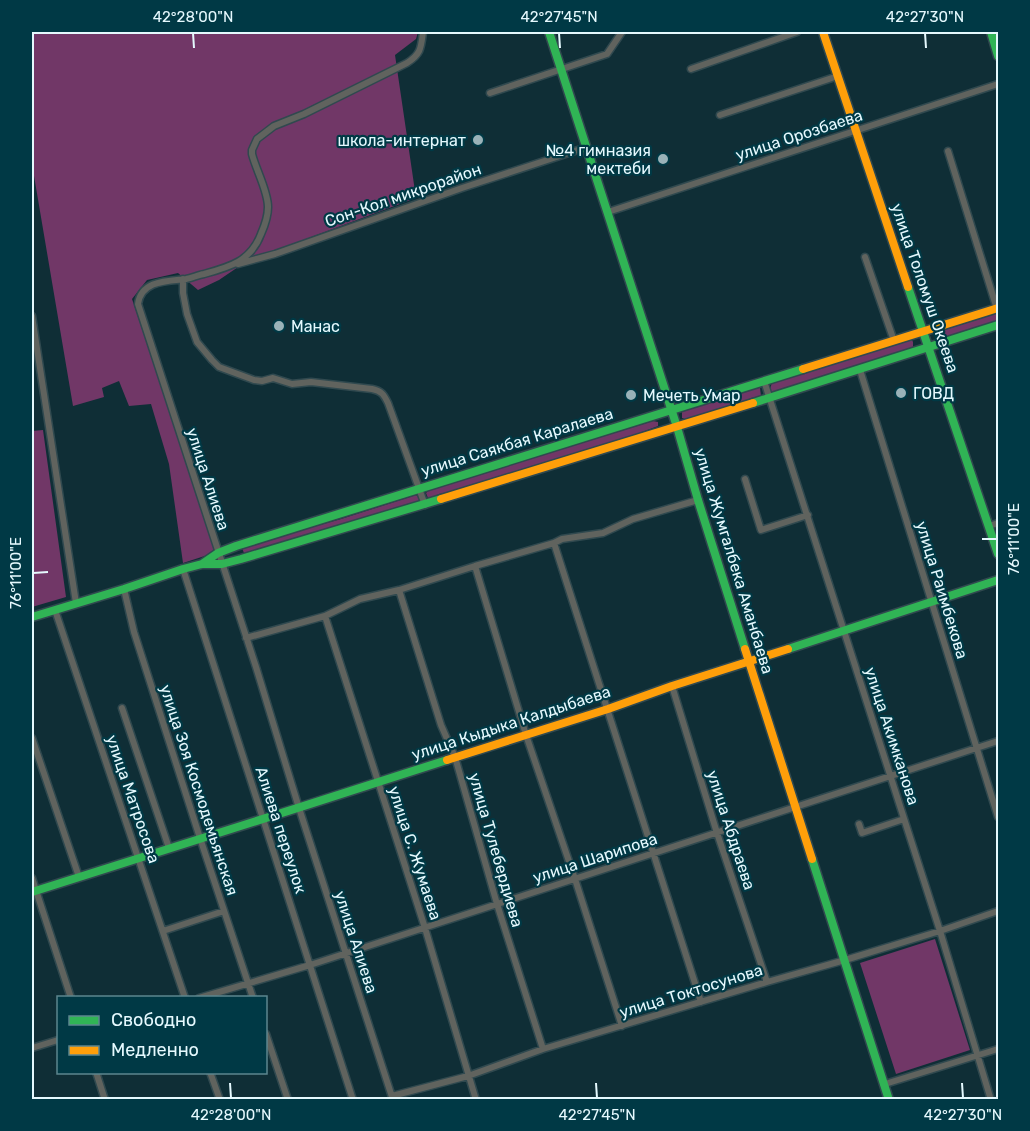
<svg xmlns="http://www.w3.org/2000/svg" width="1030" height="1131" font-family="Rubik,sans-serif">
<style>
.green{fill:#713767}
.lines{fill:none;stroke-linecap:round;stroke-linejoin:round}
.street-casing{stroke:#30494f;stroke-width:9}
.fast-casing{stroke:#30494f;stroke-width:11}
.slow-casing{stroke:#30494f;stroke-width:11}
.street{stroke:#60635e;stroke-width:6}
.fast{stroke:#30b455;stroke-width:8}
.slow{stroke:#ff9f0a;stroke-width:8}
.ticks{fill:none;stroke:#e5f9fe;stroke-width:2}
.poi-dot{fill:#9ab2b8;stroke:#003945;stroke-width:2}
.labels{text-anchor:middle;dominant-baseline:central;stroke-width:4.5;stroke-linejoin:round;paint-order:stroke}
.street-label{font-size:16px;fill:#e5f9fe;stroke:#003945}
.poi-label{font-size:16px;fill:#e5f9fe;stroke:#003945;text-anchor:start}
.neatline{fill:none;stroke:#e5f9fe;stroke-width:2}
.ticks-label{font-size:15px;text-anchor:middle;fill:#e5f9fe}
</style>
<rect width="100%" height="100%" fill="#0f2e36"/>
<path class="green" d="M32,32H418L416,39L395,55L416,198L247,261L219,280L198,290L178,273L147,280L132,299L217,552L183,563L169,464L151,404L129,406L119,381L102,388L104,397L73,406L32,164Z
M998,313V321L940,340L937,338L936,335L938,332Z
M912,340L913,342V348L904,351L775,392H772L770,390L772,382Z
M757,387L760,388L761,396L688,420L682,418V411L684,409Z
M653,421L658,422V426L618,441L431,497L428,498L426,493L429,490Z
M43,430L66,597L32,607V431Z
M416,495L420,498L419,501L415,503L244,553L242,548L252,544L341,519Z
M935,939L970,1050L896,1074L860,963Z"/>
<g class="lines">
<defs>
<path id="street" d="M691,69L797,32
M490,93L607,54L622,32
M720,115L838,76
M948,151L997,309
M608,212L998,84
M865,257L894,341
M238,264L275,254L462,188L587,147
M183,279V293L187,314L197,342L212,360L219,367L254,380L262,381L273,378L292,384L311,382L372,389C382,391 384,395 388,403L425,505
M32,316L76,603
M860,370L998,817
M764,381L940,931L991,1100
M745,479L761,530L808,515
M989,526L998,523
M554,543L701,1002
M475,566L526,735L575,879L622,1026
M183,569L353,1100
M124,589L134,632L200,838L253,998
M399,590L441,725L455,757L497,904L543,1049
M55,610L185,998
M325,616L425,928L476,1100
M246,638L325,616L360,599L399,590L475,566L554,543L562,539L603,533L633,519L698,500
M672,686L717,833L767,982
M122,708L169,848
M32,738L79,877
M859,824L862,833L904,819
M32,878L71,998
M163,931L224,911
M199,998L310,965L998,741
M266,1034L288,1100
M32,1048L58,1040
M96,1072L105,1100
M210,1072L220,1100
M885,1084L998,1049
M392,1096L468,1076L543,1049L767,982L845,960L940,931L998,911
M393,1100L299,808L256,667L138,304C141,280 168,281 186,279C192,278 198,275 204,274C230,267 251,261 261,234C265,225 268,217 268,207C268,191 256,170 252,154V150L257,139L274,126L304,114L407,63C421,54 421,48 423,32"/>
<path id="fast" d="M549,32L677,427L698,500L745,649
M991,32L998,56
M908,287L998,554
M753,403L998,325
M202,564L218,553L236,546L803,369
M32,617L124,589L183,569L202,564H222L241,559L441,499
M788,649L998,580
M812,859L889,1100
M32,892C170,848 309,805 447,760"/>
<path id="slow" d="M823,32L908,287
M803,369L998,308
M441,499L753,403
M745,649L812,859
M447,760L608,709L672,686L788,649"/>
</defs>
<use href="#street" class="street-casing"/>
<use href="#fast" class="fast-casing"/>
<use href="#slow" class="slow-casing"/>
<use href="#street" class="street"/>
<use href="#fast" class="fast"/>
<use href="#slow" class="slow"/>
</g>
<path class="ticks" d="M193,33L194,48M559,33L560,48M925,33L926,48M982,539H997M33,573L48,572M230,1083L231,1098M596,1083L597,1098M962,1083L963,1098"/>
<g class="poi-dot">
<circle cx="478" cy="140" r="6"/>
<circle cx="663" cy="159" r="6"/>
<circle cx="279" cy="326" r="6"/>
<circle cx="901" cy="393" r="6"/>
<circle cx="631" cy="395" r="6"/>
</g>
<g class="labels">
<g class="street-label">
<text transform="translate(799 135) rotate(-18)">улица Орозбаева</text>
<text transform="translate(403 195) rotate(-19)">Сон-Кол микрорайон</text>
<text transform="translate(925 288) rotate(71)">улица Толомуш Океева</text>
<text transform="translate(517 442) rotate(-17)">улица Саякбая Каралаева</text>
<text transform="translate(208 479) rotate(72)">улица Алиева</text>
<text transform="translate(734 561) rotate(73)">улица Жумгалбека Аманбаева</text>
<text transform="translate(942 590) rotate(73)">улица Раимбекова</text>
<text transform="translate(511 723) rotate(-18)">улица Кыдыка Калдыбаева</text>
<text transform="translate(892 736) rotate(72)">улица Акимканова</text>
<text transform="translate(199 790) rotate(72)">улица Зоя Космодемьянская</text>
<text transform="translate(133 799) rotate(71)">улица Матросова</text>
<text transform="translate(281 830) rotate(72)">Алиева переулок</text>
<text transform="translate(731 830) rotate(72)">улица Абдраева</text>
<text transform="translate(496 850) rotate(74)">улица Тулебердиева</text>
<text transform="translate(415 853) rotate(72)">улица С. Жумаева</text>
<text transform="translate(595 858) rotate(-18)">улица Шарипова</text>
<text transform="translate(356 942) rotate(72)">улица Алиева</text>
<text transform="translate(691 991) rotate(-17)">улица Токтосунова</text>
</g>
<g class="poi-label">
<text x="466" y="140" text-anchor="end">школа-интернат</text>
<text x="651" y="150" text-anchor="end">№4 гимназия<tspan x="651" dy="18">мектеби</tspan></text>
<text x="291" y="326">Манас</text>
<text x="913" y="393">ГОВД</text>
<text x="643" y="395">Мечеть Умар</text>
</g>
</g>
<rect width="1030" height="1131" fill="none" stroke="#003945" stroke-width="66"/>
<rect x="57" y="996" width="210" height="78" fill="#003945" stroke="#5c868f" stroke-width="1.5"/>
<rect x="69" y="1016" width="30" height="9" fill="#30b455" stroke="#5c868f" stroke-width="1.5"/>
<text x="111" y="1026" font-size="18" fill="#e5f9fe">Свободно</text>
<rect x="69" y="1046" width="30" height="9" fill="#ff9f0a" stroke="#5c868f" stroke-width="1.5"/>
<text x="111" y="1056" font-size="18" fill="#e5f9fe">Медленно</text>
<rect x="33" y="33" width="964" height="1065" class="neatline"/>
<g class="ticks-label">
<text x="193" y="22">42°28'00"N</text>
<text x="559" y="22">42°27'45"N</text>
<text x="925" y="22">42°27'30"N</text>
<text transform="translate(1014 539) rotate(-90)" y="5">76°11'00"E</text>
<text transform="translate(16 573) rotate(-90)" y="5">76°11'00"E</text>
<text x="231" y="1120">42°28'00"N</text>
<text x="597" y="1120">42°27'45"N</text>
<text x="963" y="1120">42°27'30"N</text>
</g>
</svg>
